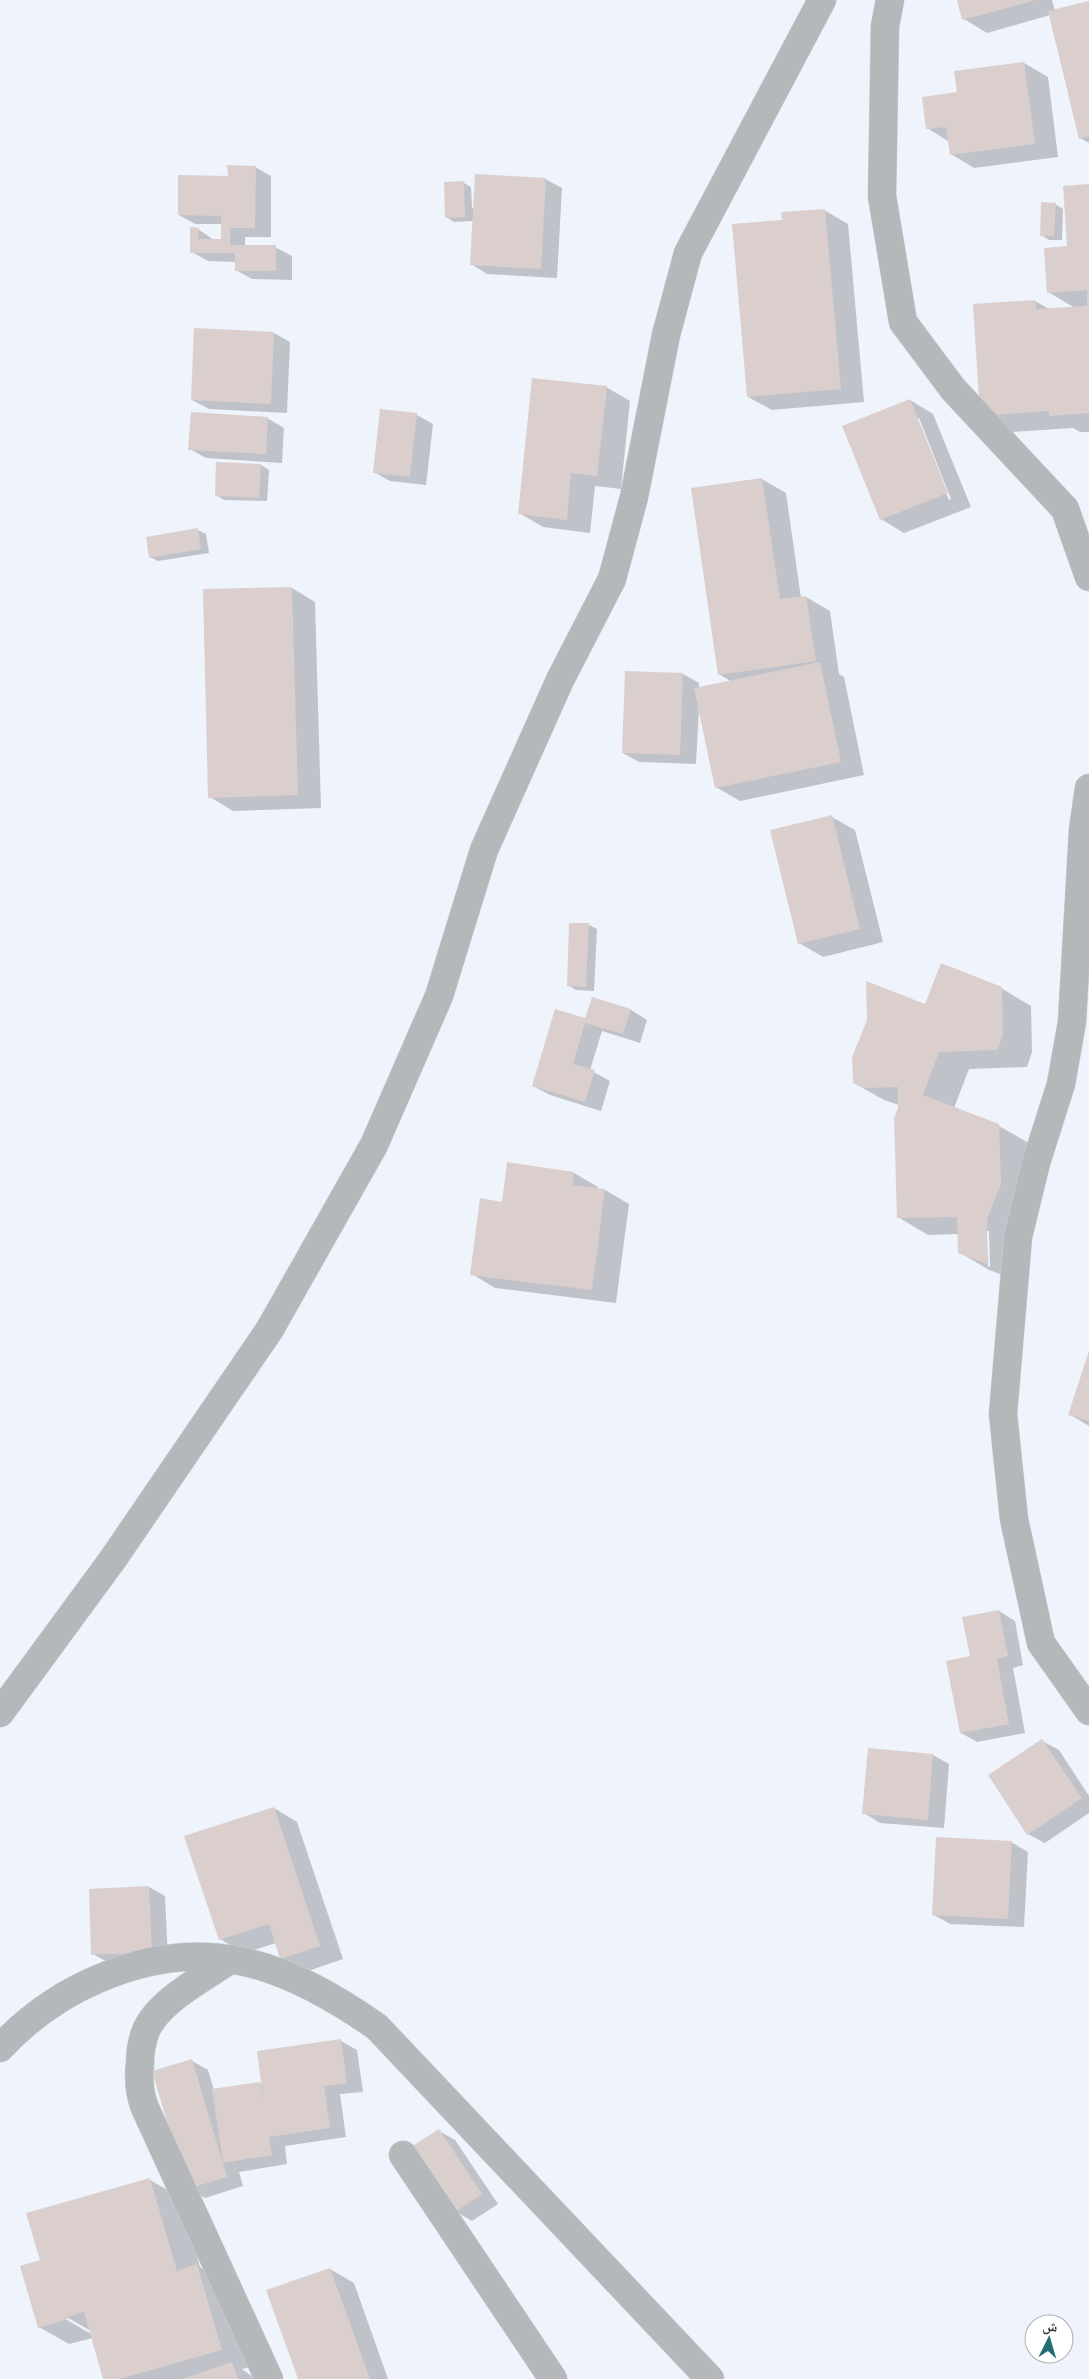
<svg xmlns="http://www.w3.org/2000/svg" width="1089" height="2379" font-family="Poppins,'Noto Naskh Arabic',sans-serif">
<style>
.shadow{fill:#0003;fill-rule:evenodd}
.building{fill:#dbcfcd}
.lines{fill:none;stroke-linecap:round;stroke-linejoin:round}
.minor-casing{stroke:#cdd1d9;stroke-width:29}
.tertiary-casing{stroke:#cdd1d9;stroke-width:29}
.minor{stroke:#b5b8bb;stroke-width:28}
.tertiary{stroke:#b5b8bb;stroke-width:28}
</style>
<rect width="100%" height="100%" fill="#eff3fc"/>
<path class="shadow" d="M958,0H1052L1055,11L1089,2V143L1080,138L1050,15L987,33L964,19Z
M1024,63L1048,77L1058,157L974,168L951,154L948,141L927,128L959,93L956,72Z
M255,167L271,176V237H245V246L275,247L292,256V280L252,279L236,270V262L208,261L192,252L198,229L214,240H222V224H195L179,215L229,177Z
M545,179L562,188L557,278L487,274L471,264L473,221L454,222L446,217L464,183L471,187L472,208H474Z
M1089,185V432H1080L1073,428L1012,432L982,415L1035,301L1049,309L1075,308L1048,292L1068,247Z
M1055,204L1063,209L1062,240H1049L1041,235Z
M824,210L848,224L864,402L772,410L748,397Z
M274,333L290,342L287,413L209,409L192,400Z
M606,387L630,401L621,489L595,486L590,533L543,527L519,513Z
M910,400L933,414L971,507L904,533L881,519ZM916,418H919L951,499L949,500Z
M417,415L433,424L426,485L390,481L374,472Z
M267,418L284,428L282,463L206,458L190,449Z
M261,465L269,470L267,501L224,500L216,495Z
M762,479L786,493L801,598L806,597L830,611L839,674L844,677L864,775L740,801L716,787L699,708L696,764L639,762L623,753L683,674L699,683V689L732,682L719,674Z
M198,530L206,534L209,553L158,561L150,557Z
M292,588L315,602L321,808L233,811L210,797Z
M832,817L855,830L883,942L823,957L799,943Z
M589,925L597,929L594,991L576,990L568,985Z
M1001,988L1031,1006L1032,1052L1027,1067L969,1069L954,1108L999,1126L1029,1143L1017,1280L989,1270L959,1252V1234L928,1235L898,1217L899,1105L884,1100L854,1083L925,1005ZM987,1231H989L990,1266L988,1267Z
M593,998L631,1010L647,1020L640,1043L602,1031L590,1070L610,1081L601,1111L550,1095L533,1086L586,1020Z
M508,1164L574,1173L598,1187L597,1189L605,1190L629,1204L616,1303L495,1288L472,1274L503,1203Z
M1089,1354V1426L1069,1414Z
M999,1611L1015,1621L1023,1665L1013,1668L1025,1733L977,1742L961,1733L971,1657Z
M1042,1741L1059,1750L1089,1796V1813L1045,1843L1028,1834Z
M869,1750L933,1755L949,1764L944,1828L880,1823L864,1813Z
M274,1808L297,1822L343,1959L305,1972L281,1958L276,1943L244,1953L220,1939Z
M1011,1842L1028,1852L1024,1927L950,1924L934,1915Z
M149,1887L165,1896L168,1960L109,1963L93,1954Z
M341,2041L357,2050L363,2092L340,2094L346,2137L285,2146L287,2164L239,2172L243,2186L205,2198L188,2188L192,2061L208,2070L214,2090L260,2083L263,2085Z
M439,2131L455,2140L498,2204L472,2221L455,2211Z
M150,2180L180,2197L200,2267L227,2283L251,2367L242,2369L256,2379H105L93,2338L69,2344L39,2327L41,2261ZM63,2315L91,2331V2334L62,2317Z
M330,2269L354,2283L388,2379H299Z"/>
<path class="building" d="M957,0H1033V1L962,20Z
M1089,1V136L1079,139L1048,11Z
M1024,62L1035,144L950,155L946,127L926,129L922,97L957,92L954,71Z
M227,165L256,166L255,228H230V245H276V271H235V253H190V227L199,228L198,239H221V216L178,215V175L228,176Z
M475,174L546,178L541,269L470,265Z
M464,181L465,217L445,218L444,182Z
M1089,184V413L1049,416V411L980,416L973,304L1035,300L1036,309L1087,306V290L1047,293L1044,248L1067,246L1063,186Z
M1041,202L1056,203L1054,236H1040Z
M825,209L841,389L747,397L732,224L782,220L781,212Z
M194,328L274,332L271,404L191,400Z
M532,378L607,386L597,476L571,473L567,520L518,514Z
M910,399L948,493L880,520L842,426Z
M380,409L417,413L410,477L373,473Z
M191,412L268,417L266,454L188,450Z
M216,462L261,464L259,498L215,496Z
M762,478L780,599L806,596L816,661L718,675L691,488Z
M198,528L201,549L149,558L146,537Z
M292,587L298,795L208,798L203,589Z
M820,662L841,762L715,788L694,688Z
M625,671L683,673L680,755L622,753Z
M832,815L860,929L798,944L770,830Z
M569,923H589L586,987L567,986Z
M941,963L1002,987L1003,1035L997,1050L939,1052L923,1095L999,1124L1001,1184L987,1219V1264L958,1253L957,1217L897,1218L894,1118L898,1108V1087L865,1088L853,1083L852,1057L867,1020L866,981L925,1004Z
M592,997L631,1009L623,1034L585,1023L573,1064L595,1070L585,1102L532,1086L555,1009L585,1018Z
M507,1162L574,1172L573,1185L605,1189L592,1290L470,1275L480,1198L502,1202Z
M1089,1351V1421L1068,1415Z
M999,1610L1008,1656L997,1659L1009,1724L960,1733L946,1661L970,1656L962,1617Z
M1042,1739L1082,1798L1027,1835L988,1775Z
M868,1748L933,1754L928,1820L862,1814Z
M274,1807L320,1946L280,1959L269,1924L219,1940L184,1836Z
M936,1837L1012,1841L1008,1919L932,1915Z
M149,1886L152,1952L91,1955L89,1889Z
M341,2039L347,2083L324,2086L330,2128L269,2137L272,2155L223,2163L212,2089L260,2082L264,2104L257,2051Z
M192,2059L227,2177L187,2189L152,2071Z
M439,2129L482,2194L455,2212L411,2147Z
M150,2178L177,2271L197,2264L222,2350L119,2379H103L84,2312L67,2317L68,2319L38,2328L20,2266L40,2260L26,2213Z
M330,2268L370,2379H298L266,2290Z
M232,2362L238,2379H182Z"/>
<g class="lines">
<defs>
<path id="minor" d="M890,0L885,26L882,196L903,322L953,389L1065,509L1089,577
M1089,788L1083,830L1072,1022L1061,1084L1036,1163L1018,1237L1003,1414L1014,1519L1041,1643L1089,1711
M0,1713L113,1559L270,1329L374,1145L439,996L484,850L560,680L612,579L634,497L666,335L688,253L822,0
M231,1959C204,1978 156,2002 145,2033C142,2042 140,2054 140,2063C138,2080 139,2093 145,2108L269,2379
M403,2155L553,2379"/>
<path id="tertiary" d="M0,2048C28,2018 60,1995 98,1979C205,1932 287,1964 377,2027L710,2379"/>
</defs>
<use href="#minor" class="minor-casing"/>
<use href="#tertiary" class="tertiary-casing"/>
<use href="#minor" class="minor"/>
<use href="#tertiary" class="tertiary"/>
</g>
<g transform="translate(1049 2339) rotate(5)"><circle r="24" fill="#ffffff" stroke="#aeafb0"/>
<path d="M0-4L9 19L0 12L-9 19Z" fill="#226e73"/>
<text y="-8" font-size="14" font-weight="bold" text-anchor="middle" fill="#343639">ش</text>
</g>
</svg>
